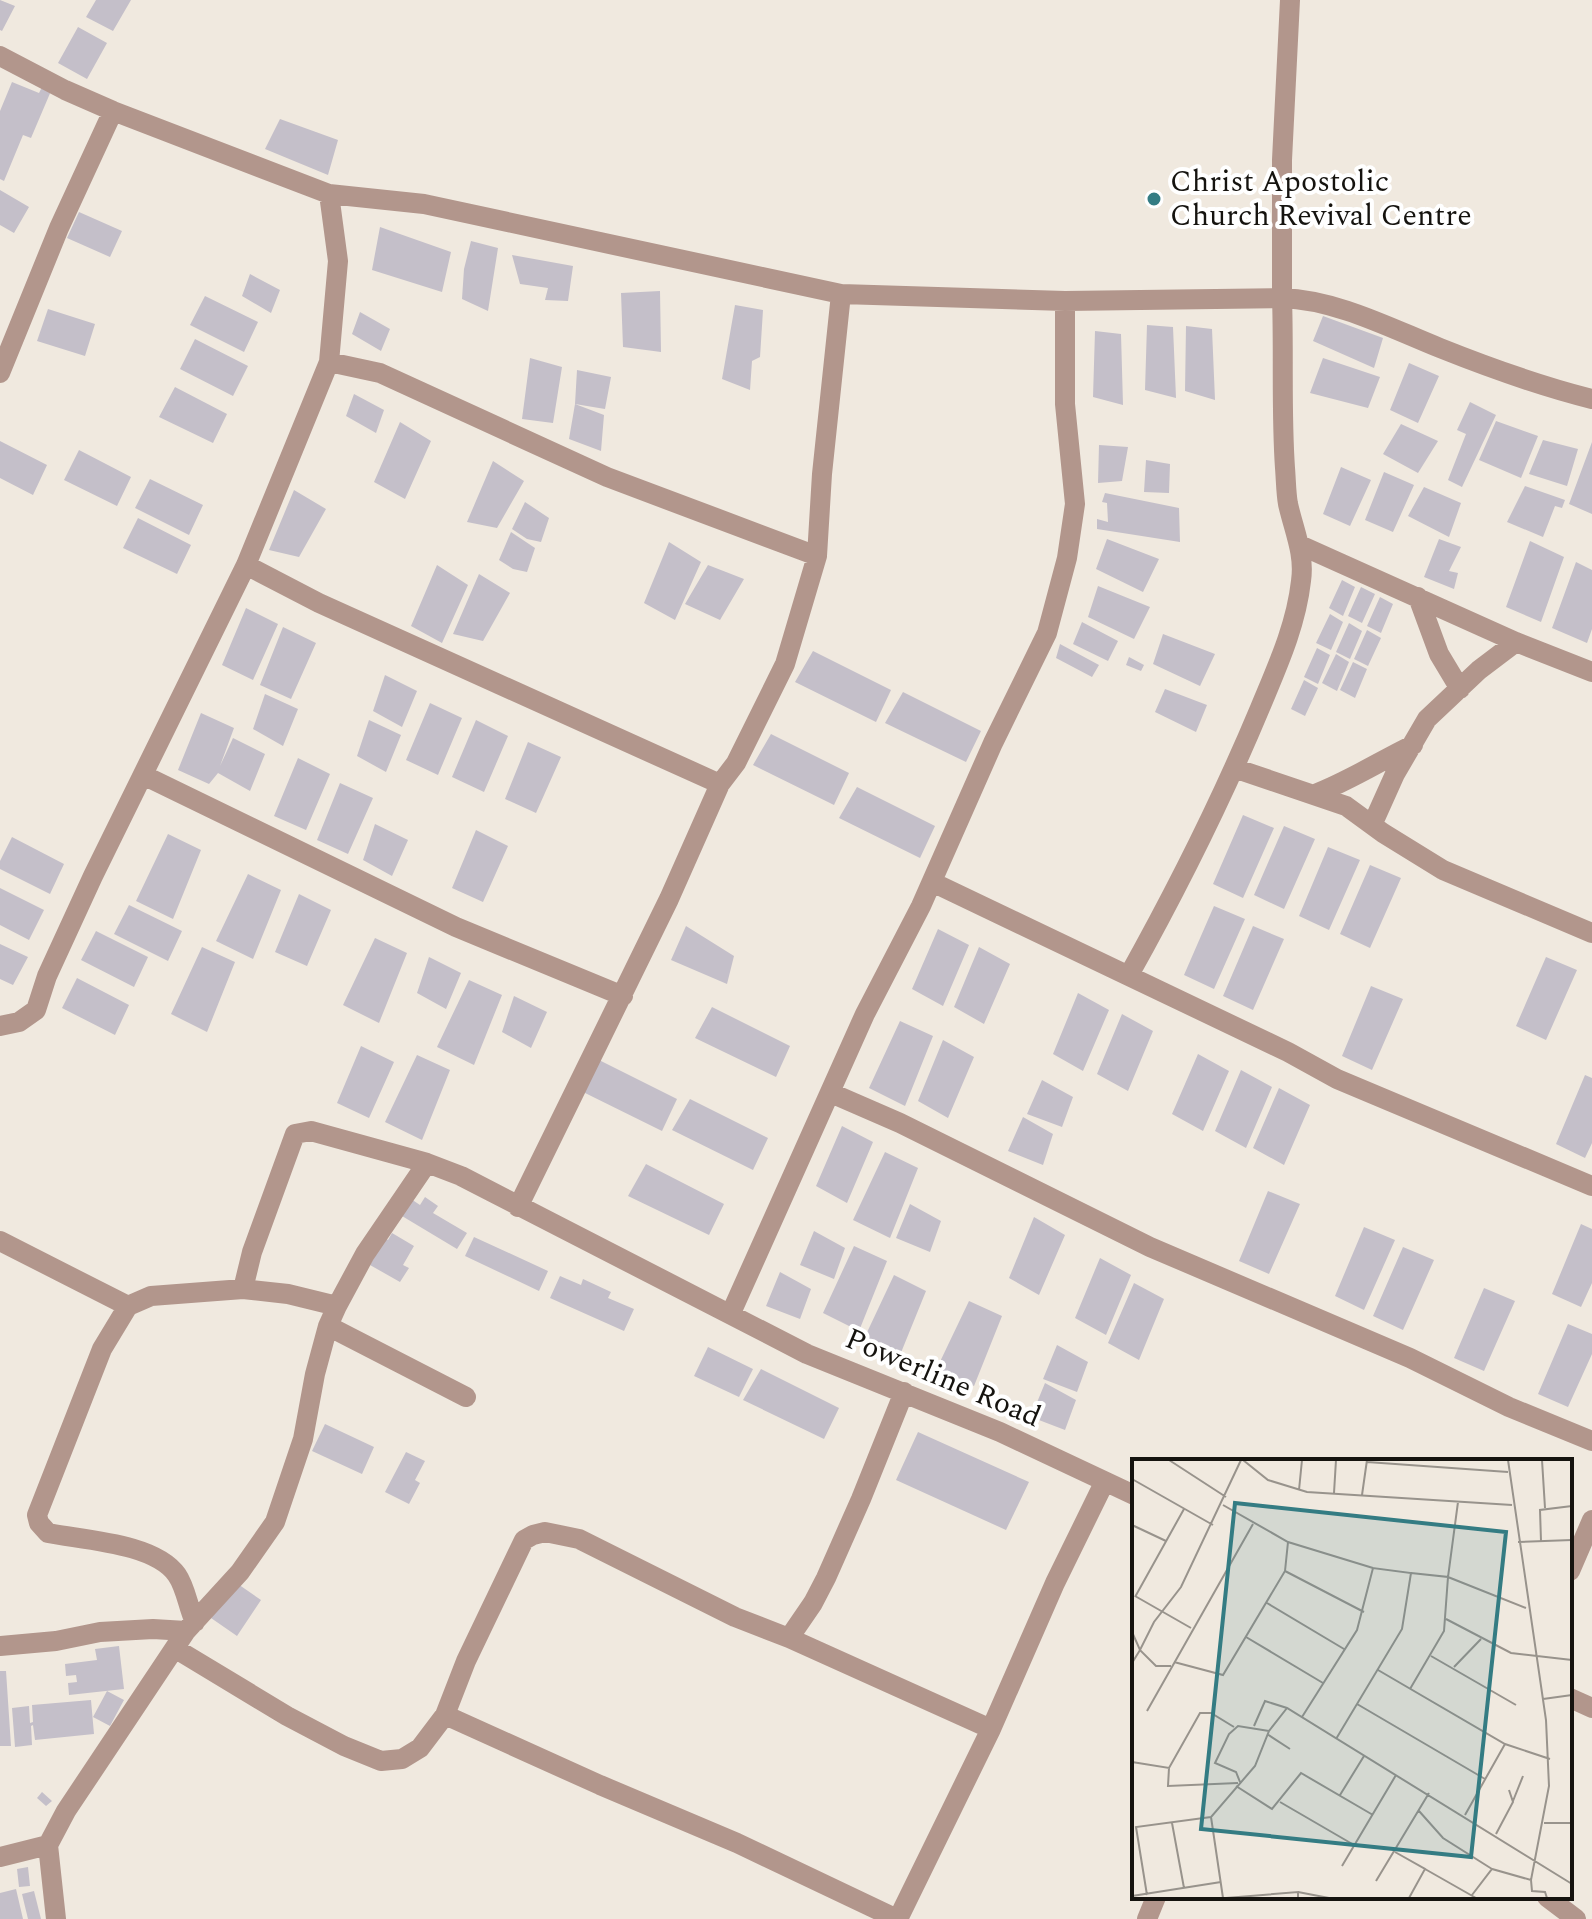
<svg xmlns="http://www.w3.org/2000/svg" width="1592" height="1919" font-family="Spectral,serif">
<style>
.building{fill:#c4bfc9}
.lines{fill:none;stroke-linecap:round;stroke-linejoin:round}
.minor{stroke:#b2968c;stroke-width:20}
.poi-dot{fill:#347c83;stroke:#fff;stroke-width:3}
.labels{text-anchor:middle;dominant-baseline:central;stroke-width:8;stroke-linejoin:round;paint-order:stroke}
.poi-label{font-size:30px;fill:#15130f;stroke:#fff;text-anchor:start}
.street-label{font-size:30px;fill:#15130f;stroke:#fff}
.inset-road{fill:none;stroke:#98938c;stroke-width:2}
.view{fill:#347c83;fill-opacity:0.15;stroke:#347c83;stroke-width:4}
.inset-edge{fill:none;stroke:#15130f;stroke-width:4}
</style>
<rect width="100%" height="100%" fill="#f0e9df"/>
<path class="building" d="M0,0L15,6L2,31L0,30Z
M96,0H131L113,31L86,17Z
M78,27L107,43L87,79L58,63Z
M12,82L39,93L42,87L51,91L31,138L23,135L4,181L0,179V111Z
M280,119L338,140L328,175L265,149Z
M0,190L29,207L14,233L0,225Z
M79,212L122,231L110,257L67,238Z
M380,227L451,252L442,292L372,270Z
M471,241L498,248L488,311L462,299L464,269Z
M512,255L573,266L568,301L545,300L548,288L520,284Z
M250,274L280,290L271,313L242,296Z
M660,291L661,352L623,347L621,293Z
M205,296L258,322L244,352L190,325Z
M735,305L763,310L760,357L752,361L750,390L722,379Z
M48,309L95,324L85,356L37,341Z
M360,312L390,329L381,351L352,334Z
M1323,316L1383,338L1374,368L1313,341Z
M1147,325L1173,327L1176,398L1145,390Z
M1186,326L1212,329L1215,400L1185,391Z
M1095,331L1121,334L1123,405L1093,397Z
M195,339L248,366L233,396L180,369Z
M530,358L562,367L553,423L522,419Z
M1323,358L1380,377L1368,408L1310,393Z
M1409,363L1439,376L1418,423L1390,410Z
M577,370L611,377L605,409L575,404Z
M175,387L227,414L213,443L159,417Z
M354,394L384,410L376,433L346,416Z
M1470,402L1496,415L1462,487L1448,480L1466,434L1457,430Z
M575,404L604,415L601,451L569,439Z
M1496,421L1538,436L1521,478L1479,460Z
M400,422L431,441L405,499L374,482Z
M1401,424L1438,441L1418,473L1383,454Z
M1543,440L1578,449L1567,486L1529,474Z
M0,441L47,465L33,495L0,478Z
M1592,442V514L1569,504Z
M1099,445L1128,447L1122,481L1098,483Z
M79,450L131,477L117,506L64,480Z
M1146,460L1170,464L1169,493L1144,492Z
M493,461L524,481L497,528L467,522Z
M1341,467L1371,480L1350,526L1323,514Z
M1384,472L1414,485L1393,532L1365,520Z
M150,479L203,505L189,535L135,508Z
M1525,486L1565,500L1562,508L1555,506L1543,537L1507,522Z
M1424,487L1461,503L1449,537L1408,516Z
M294,490L326,509L299,557L269,550Z
M1105,493L1179,508L1180,542L1097,529V519L1108,522L1107,503L1102,502Z
M525,502L549,518L541,542L527,539L512,529Z
M138,518L191,545L177,574L123,548Z
M511,532L535,548L527,572L513,569L499,560Z
M1107,539L1159,559L1143,592L1096,569Z
M1439,539L1461,547L1449,571L1458,573L1454,589L1424,577Z
M1530,541L1564,557L1541,622L1506,607Z
M669,542L701,562L675,620L644,603Z
M1576,562L1592,570V629L1587,643L1552,628Z
M437,565L468,585L442,643L411,626Z
M708,565L744,579L720,620L685,604Z
M479,574L510,593L483,641L453,634Z
M1342,580L1355,587L1343,616L1329,608Z
M1098,586L1150,607L1134,639L1088,617Z
M1361,587L1375,594L1362,623L1348,616Z
M1380,597L1393,604L1381,633L1367,626Z
M246,608L278,624L253,680L222,665Z
M1330,614L1343,622L1331,650L1316,643Z
M1082,622L1118,641L1108,661L1073,644Z
M1349,623L1362,631L1350,659L1336,652Z
M283,627L316,643L291,699L260,685Z
M1367,630L1381,638L1368,666L1354,659Z
M1163,634L1215,654L1200,686L1153,664Z
M1060,644L1099,665L1092,677L1056,658Z
M1317,648L1330,655L1318,684L1304,677Z
M813,651L891,690L876,722L795,682Z
M1336,654L1349,662L1337,691L1322,683Z
M1129,657L1144,665L1141,671L1126,665Z
M1353,662L1367,669L1355,698L1340,690Z
M385,675L417,691L402,727L373,711Z
M1304,680L1318,688L1305,716L1291,709Z
M1165,689L1207,705L1196,732L1155,712Z
M903,692L981,731L966,762L885,723Z
M265,694L298,709L283,746L253,729Z
M430,703L462,718L438,775L406,760Z
M201,713L234,728L220,766L233,738L265,754L250,791L218,773L209,784L178,770Z
M369,720L401,735L386,772L357,756Z
M476,720L508,736L484,792L452,777Z
M771,734L849,773L834,805L753,765Z
M528,742L561,757L536,813L505,799Z
M298,758L330,774L306,830L274,816Z
M340,783L373,798L348,854L317,840Z
M857,787L935,826L920,858L839,818Z
M1243,815L1274,828L1243,898L1213,884Z
M375,824L408,840L392,876L363,860Z
M1284,826L1315,839L1284,909L1254,895Z
M476,830L508,846L483,902L452,888Z
M168,834L201,850L173,919L136,901Z
M12,837L64,864L50,894L0,869V861Z
M1328,847L1360,860L1329,930L1299,916Z
M1370,865L1401,878L1370,948L1340,934Z
M248,874L281,890L253,959L216,941Z
M0,888L44,910L29,940L0,925Z
M299,894L331,910L307,966L275,952Z
M129,905L182,931L168,961L114,934Z
M1214,906L1245,919L1214,989L1184,975Z
M686,926L734,956L727,984L671,960Z
M1253,926L1284,939L1253,1010L1223,996Z
M938,929L969,945L943,1006L912,989Z
M96,931L148,957L134,987L81,960Z
M375,938L407,953L379,1023L343,1005Z
M0,944L28,957L13,985L0,979Z
M202,947L235,962L207,1032L171,1014Z
M979,947L1010,964L984,1024L954,1007Z
M429,957L461,973L446,1009L417,993Z
M1546,957L1577,970L1546,1040L1516,1026Z
M77,978L129,1005L115,1035L62,1008Z
M469,980L502,995L474,1065L437,1047Z
M1371,986L1403,999L1372,1070L1342,1056Z
M1078,993L1109,1010L1083,1071L1053,1054Z
M514,996L547,1012L531,1048L502,1032Z
M712,1007L790,1046L776,1077L695,1038Z
M1122,1014L1153,1031L1128,1091L1097,1074Z
M900,1021L933,1036L905,1106L869,1088Z
M943,1040L974,1057L948,1118L918,1101Z
M361,1046L394,1062L369,1118L337,1103Z
M1198,1054L1229,1071L1203,1131L1172,1114Z
M417,1055L450,1070L422,1140L385,1122Z
M599,1060L677,1099L662,1131L581,1091Z
M1241,1070L1272,1087L1246,1148L1215,1131Z
M1585,1075L1592,1078V1143L1585,1158L1556,1144Z
M1042,1080L1073,1097L1062,1127L1027,1114Z
M1279,1088L1310,1105L1284,1165L1253,1148Z
M690,1099L768,1138L753,1170L672,1130Z
M1023,1117L1053,1134L1043,1165L1008,1151Z
M842,1126L873,1142L847,1203L816,1186Z
M885,1152L918,1168L890,1238L853,1220Z
M646,1164L724,1204L709,1235L628,1196Z
M1268,1191L1300,1204L1269,1274L1239,1261Z
M408,1197L420,1205L425,1197L438,1206L433,1213L467,1233L457,1249L397,1213Z
M910,1204L941,1221L930,1252L896,1238Z
M1034,1217L1065,1235L1039,1295L1009,1278Z
M1581,1224L1592,1229V1283L1581,1307L1552,1294Z
M1364,1227L1395,1240L1364,1310L1335,1296Z
M814,1231L845,1248L834,1279L800,1265Z
M392,1233L414,1246L403,1265L409,1268L400,1282L370,1265L385,1238L388,1240Z
M474,1237L548,1271L539,1291L465,1256Z
M854,1246L887,1261L859,1331L823,1313Z
M1403,1247L1434,1260L1403,1330L1373,1316Z
M1100,1258L1131,1275L1106,1335L1075,1318Z
M780,1272L811,1289L800,1319L766,1306Z
M894,1275L926,1291L898,1360L862,1343Z
M560,1276L581,1285L583,1279L611,1292L608,1298L634,1309L624,1331L550,1298Z
M1134,1283L1164,1299L1139,1360L1108,1343Z
M1484,1288L1515,1301L1484,1371L1454,1358Z
M969,1301L1002,1316L974,1386L937,1368Z
M1568,1324L1592,1334V1354L1568,1407L1538,1394Z
M1057,1345L1088,1362L1077,1392L1043,1379Z
M708,1347L753,1369L739,1397L694,1376Z
M761,1369L839,1408L824,1439L743,1400Z
M1045,1383L1076,1400L1065,1430L1031,1417Z
M325,1424L374,1447L362,1474L312,1451Z
M918,1432L1029,1482L1006,1530L896,1480Z
M406,1452L425,1461L415,1480L420,1483L409,1504L385,1492Z
M235,1582L261,1600L237,1636L211,1618Z
M119,1646L124,1689L69,1695L68,1683L77,1682L76,1675L66,1676L65,1664L97,1660L95,1649Z
M0,1671H6L11,1746H0Z
M107,1691L124,1700L110,1726L93,1717Z
M91,1700L94,1734L35,1740L33,1725L31,1726L32,1745L15,1747L12,1708L29,1706L30,1723L33,1722L32,1705Z
M42,1792L52,1801L46,1806L37,1798Z
M28,1867L30,1886L19,1887L17,1869Z
M16,1889L23,1919H0V1893Z
M34,1891L41,1919H28L22,1894Z"/>
<g class="lines">
<path class="minor" d="M1290,0L1282,160V298C1337,300 1390,328 1440,348C1490,368 1540,386 1592,399
M0,56L65,90L113,111L329,194L424,204L841,294
M1065,301L1282,298C1284,355 1281,411 1285,468C1286,480 1286,493 1288,504C1294,531 1305,554 1301,581C1296,626 1277,667 1260,708C1222,799 1177,889 1129,975
M329,362L380,373L607,477L817,556
M0,373L59,228L113,111
M1300,545L1516,642L1592,672
M246,565L319,603L720,784
M1418,597L1439,654L1460,689
M1234,768L1346,806L1383,833L1443,870L1592,933
M143,775L456,927L623,996
M1315,794C1349,781 1380,761 1413,745
M1373,823L1395,774L1427,719L1479,670L1516,642
M932,882L1288,1052L1337,1079L1592,1186
M0,1026L19,1022L36,1010L47,976L93,876L246,565L329,362L338,261L329,194
M831,1093L900,1123L1150,1247L1410,1358L1509,1407L1592,1441
M518,1207L669,899L720,784L736,763L785,664L817,556L822,474L841,294L1065,301V404L1075,504L1067,558L1047,633L993,743L921,906L865,1014L731,1313
M0,1241L128,1306
M243,1289L252,1252L295,1134L311,1131L427,1163L461,1176L807,1354L1000,1432L1134,1495
M328,1326L466,1397
M1570,1571L1592,1520
M195,1622C188,1607 186,1588 177,1575C155,1543 83,1540 48,1533L39,1523L37,1515L102,1349L128,1306L151,1296L243,1289L288,1294L337,1306
M789,1638L813,1603L826,1578L861,1499L904,1392
M0,1646L56,1641L100,1632L153,1629L186,1631
M176,1649L287,1716L344,1746L381,1761L402,1759L420,1748L445,1715L466,1661L524,1540L533,1535L545,1532L579,1539L735,1617L789,1638L991,1729
M1570,1698L1592,1708
M445,1715L600,1785L737,1843L897,1919
M0,1857L48,1845
M1547,1897L1576,1919
M56,1919L48,1845L66,1811L186,1631L240,1572L275,1522L303,1439L315,1374L328,1326L337,1306L365,1254L427,1163
M898,1919L991,1729L1055,1583L1104,1483
M1147,1919L1156,1897"/>
</g>
<circle class="poi-dot" cx="1154" cy="199" r="8"/>
<g class="labels">
<g class="poi-label">
<text x="1170" y="182">Christ Apostolic<tspan x="1170" dy="34">Church Revival Centre</tspan></text>
</g>
<g class="street-label">
<text transform="translate(943 1378) rotate(23)">Powerline Road</text>
</g>
</g>
<g transform="translate(1132 1459)">
<rect width="440" height="440" fill="#f0e9df"/>
<path class="inset-road" d="M37,1L94,38M111,1L136,21L175,33L380,46M410,1L413,49M235,3L376,13M0,20L81,66M167,31L170,1M202,34L204,1M230,36L235,1M326,43L316,118L394,149M91,46L156,83L241,109M0,66L34,82M409,82L408,51L440,47M386,83L440,81M153,112L232,153M3,137L59,169M3,138L52,50M135,144L212,190M314,160L379,194L440,201M0,173L8,191L22,163L49,128L109,1M114,178L191,224M299,197L384,246M42,203L91,216L153,112L156,83M0,204L8,191L24,207H39M322,208L349,180M246,211L373,285L418,300M278,230L312,172L316,118L279,114M411,240L440,236M225,245L353,320M15,252L121,65M170,258L225,171L241,109L279,114L270,170L204,280M122,267L133,242L155,249L440,425M135,275L158,290M0,303L37,309L68,254H79L102,268M37,309L36,327L106,324M108,323L104,313L83,304L97,275L106,267L137,272M104,327L140,350L169,314L241,356M208,336L232,297M381,342L391,317M148,343L222,386M287,352L311,379L360,410M333,356L373,285M40,364L52,429M412,364H440M364,375L381,343L377,331M263,393L293,410L277,439M210,407L264,316M293,410L344,439M399,421L400,432L413,433L415,439M244,422L297,334M166,433L197,439M15,436L4,368L79,358M340,436L360,410L399,421L417,327L414,261L376,1M0,437L89,423M91,439L79,358L123,307L137,272L155,249M94,439L166,433V439"/>
<path class="view" d="M103,44L374,73L339,398L69,370Z"/>
<rect width="440" height="440" class="inset-edge"/>
</g>
</svg>
